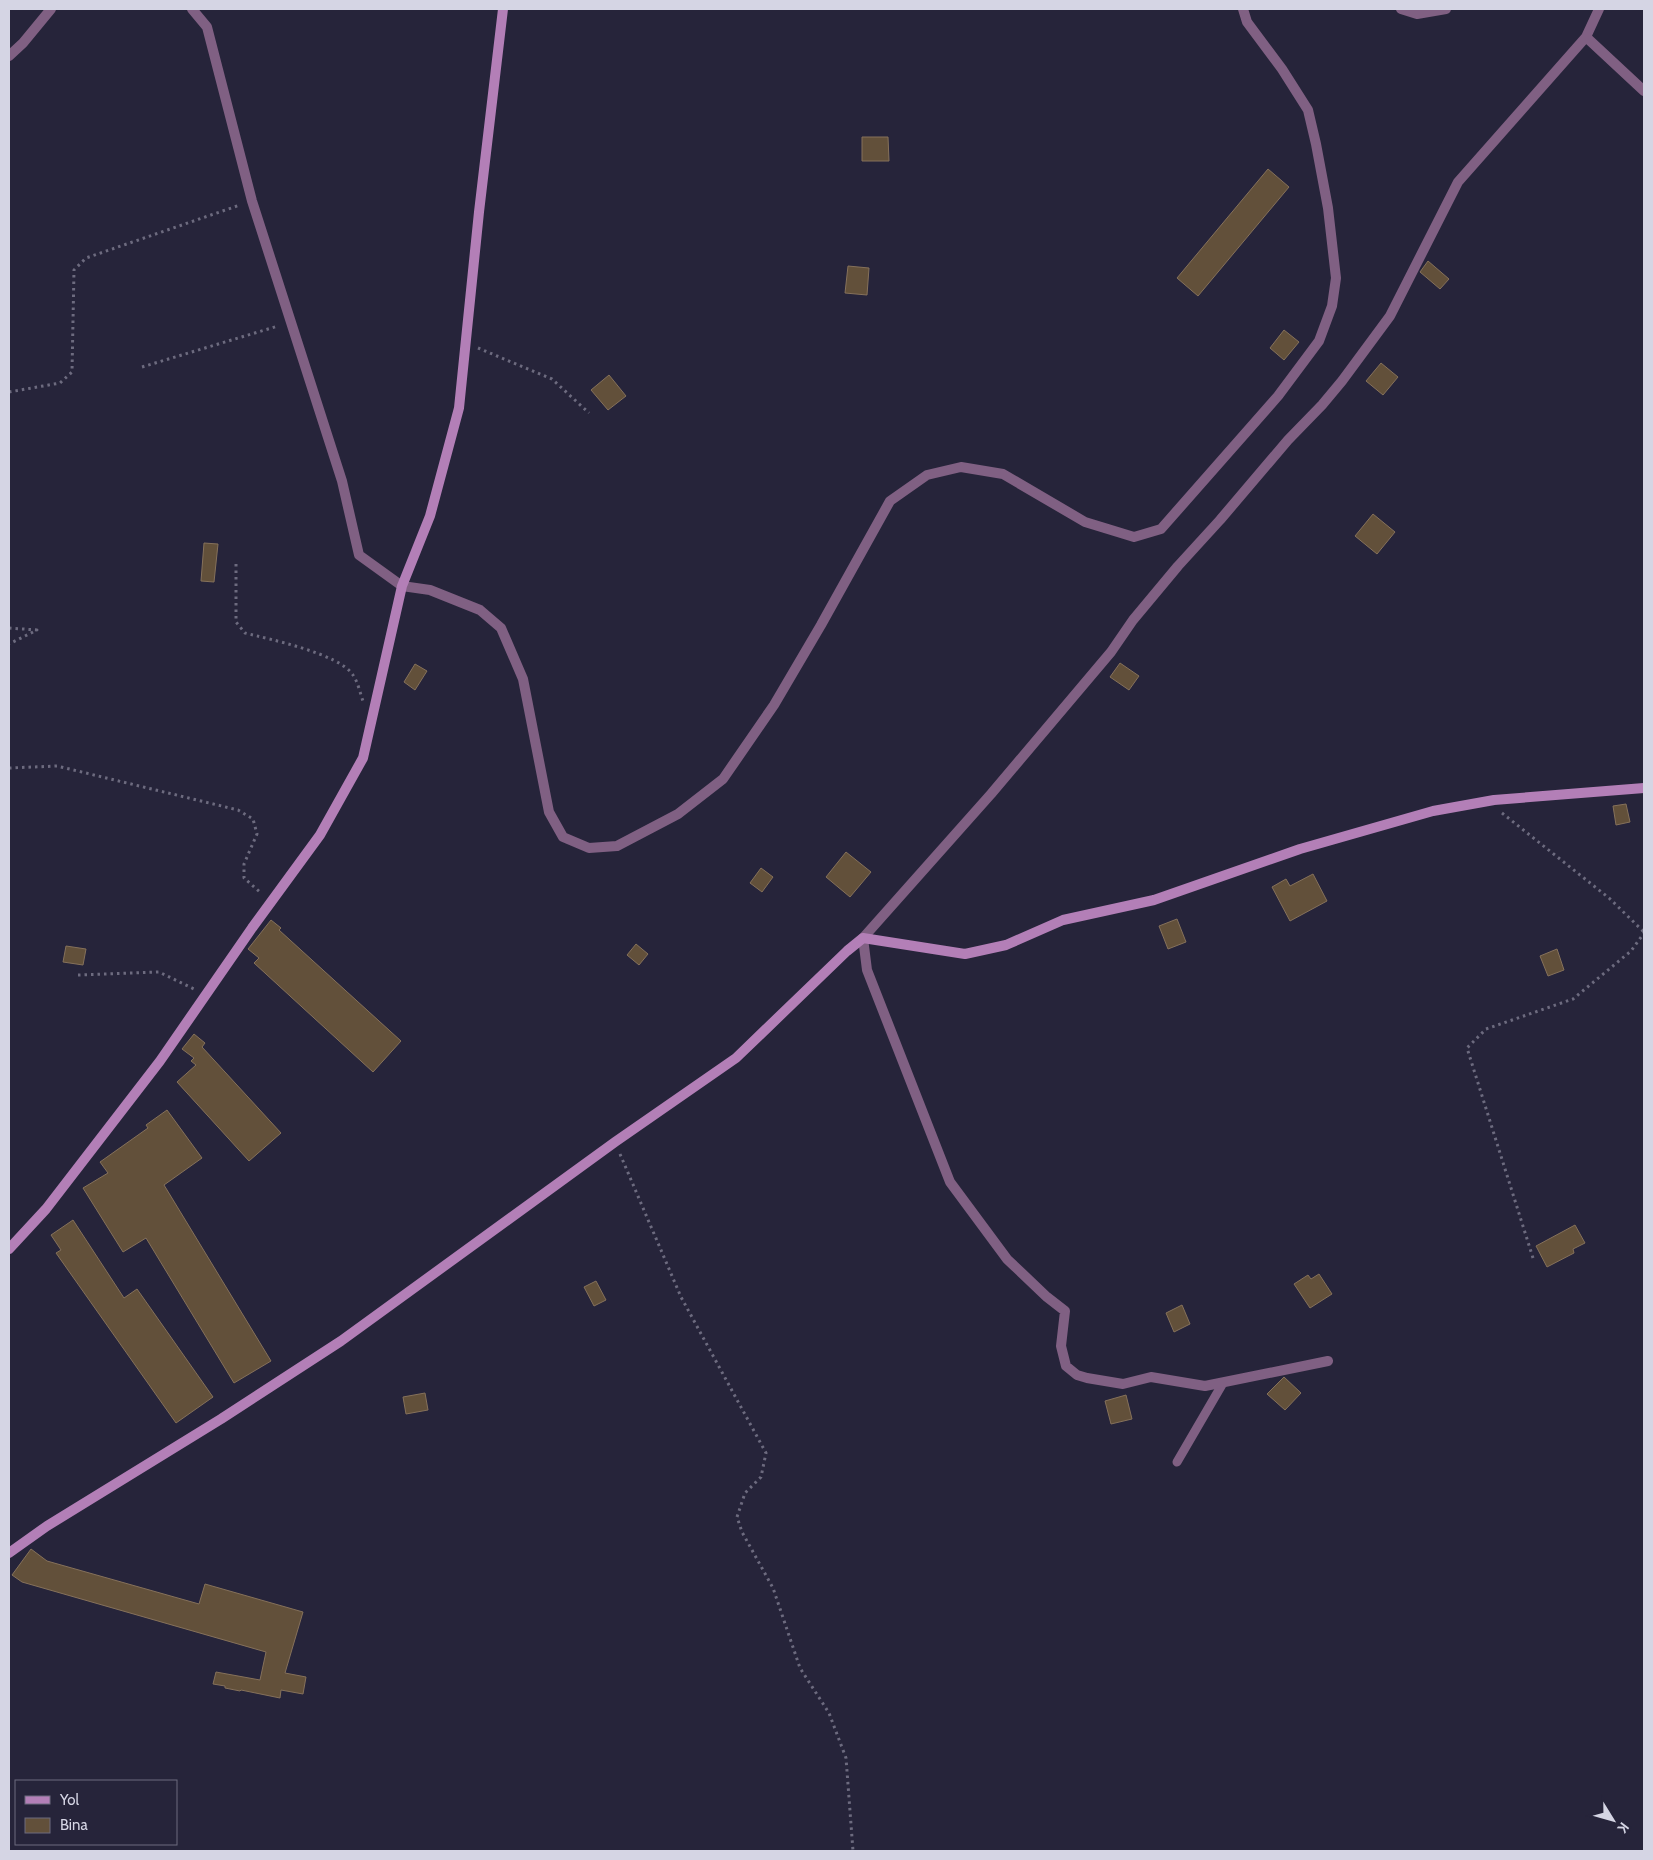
<svg xmlns="http://www.w3.org/2000/svg" width="1653" height="1860" font-family="Cabin,sans-serif">
<style>
.building{fill:#62503a;stroke:#85715b}
.lines{fill:none;stroke-linecap:round;stroke-linejoin:round}
.path{stroke:#6d6b7f;stroke-width:3;stroke-dasharray:2.5 4;stroke-linecap:butt}
.service{stroke:#806083;stroke-width:9}
.minor{stroke:#806083;stroke-width:10}
.secondary{stroke:#b37fb7;stroke-width:10}
</style>
<rect width="100%" height="100%" fill="#26243a"/>
<path class="building" d="M862,137H888L889,161H862Z
M1268,169L1289,187L1198,296L1177,278Z
M1428,261L1449,279L1440,289L1420,272Z
M848,266L869,268L867,295L845,293Z
M1284,330L1299,342L1284,360L1270,348Z
M1381,363L1398,377L1383,395L1366,381Z
M609,375L626,396L608,410L591,390Z
M1373,514L1395,532L1377,554L1355,536Z
M204,543L218,544L214,582L201,581Z
M1120,663L1139,676L1129,690L1110,677Z
M415,664L427,671L415,690L404,682Z
M1626,804L1630,822L1616,825L1613,806Z
M846,852L871,872L850,897L826,877Z
M761,868L773,877L762,892L750,883Z
M1313,874L1327,901L1290,921L1272,887L1286,879L1290,886Z
M1177,919L1186,942L1168,949L1159,926Z
M271,920L281,928L279,930L401,1041L373,1072L254,963L259,958L248,949Z
M636,944L648,954L639,965L627,955Z
M66,946L86,949L83,965L63,962Z
M1557,949L1564,970L1548,976L1540,956Z
M194,1034L205,1043L202,1047L281,1133L249,1161L177,1082L196,1065L191,1061L194,1058L182,1049Z
M167,1110L202,1158L164,1185L271,1361L234,1383L146,1238L123,1252L83,1188L108,1173L100,1162L148,1128L146,1125Z
M73,1220L124,1298L137,1289L213,1397L176,1423L56,1253L61,1250L51,1235Z
M1575,1225L1585,1243L1573,1249L1574,1253L1547,1267L1536,1246Z
M1319,1274L1332,1294L1310,1308L1294,1284L1308,1275L1311,1279Z
M596,1281L606,1300L594,1306L584,1287Z
M1182,1305L1190,1324L1174,1332L1166,1313Z
M1284,1377L1301,1393L1285,1410L1267,1394Z
M425,1393L428,1410L406,1414L403,1397Z
M1126,1395L1132,1419L1111,1424L1105,1401Z
M31,1549L47,1561L199,1604L205,1584L303,1612L285,1673L306,1677L303,1694L281,1690L280,1698L241,1690L240,1691L225,1688V1686L213,1684L216,1672L260,1680L266,1652L22,1582L12,1575Z"/>
<g class="lines">
<path class="path" d="M478,348L552,379L589,413
M142,367L278,326
M9,392L60,383L72,372L74,270L86,258L240,205
M236,564V622L245,633C269,639 340,654 353,675C358,682 360,693 363,701
M9,628L37,630L9,644
M9,768L57,766L238,810L253,819L257,834L244,864V878L261,893
M1502,813L1609,898L1644,932
M78,975L159,972L194,989
M620,1154L681,1297L766,1453L761,1477L745,1493L737,1517L742,1532L773,1588L800,1668L829,1713L846,1758L853,1851
M1533,1258L1467,1048L1486,1029L1573,999L1631,951L1644,933"/>
<path class="service" d="M1177,1462L1223,1383"/>
<path class="minor" d="M192,9L207,27L252,201L342,481L359,555L402,586L430,590L480,610L501,628L523,679L549,812L563,837L589,848L617,846L678,814L723,779L774,705L821,625L890,501L927,475L961,467L1003,474L1085,522L1134,537L1161,529L1278,396L1319,341L1332,306L1336,278L1328,208L1316,144L1308,110L1282,69L1247,22L1243,9
M1401,9L1417,14L1446,9
M1586,37L1644,91
M9,56L23,43L51,9
M1328,1361L1205,1386L1151,1377L1123,1384L1087,1378L1077,1375L1066,1366L1061,1346L1065,1311L1047,1297L1007,1259L950,1182L867,970L863,938L991,794L1111,652L1133,620L1178,566L1220,520L1288,440L1322,405L1342,381L1390,316L1458,182L1586,37L1599,9"/>
<path class="secondary" d="M9,1249L46,1209L160,1061L252,928L320,835L363,758L402,586L430,516L459,408L479,212L503,9
M9,1553L47,1526L221,1419L341,1341L615,1142L736,1058L847,951L863,938L965,954L1006,945L1063,920L1154,900L1300,849L1433,811L1494,800L1644,788"/>
</g>
<rect width="1653" height="1860" fill="none" stroke="#d5d5e4" stroke-width="20"/>
<rect x="15" y="1780" width="162" height="65" fill="#26243a" stroke="#6c6b7e"/>
<rect x="25" y="1796" width="25" height="8" fill="#b37fb7" stroke="#6c6b7e"/>
<text x="60" y="1805" font-size="15" fill="#d5d5e4">Yol</text>
<rect x="25" y="1818" width="25" height="15" fill="#62503a" stroke="#6c6b7e"/>
<text x="60" y="1830" font-size="15" fill="#d5d5e4">Bina</text>
<g transform="translate(1613 1820) rotate(127)" stroke="#26243a" stroke-width="4" paint-order="stroke">
<path d="M0-4L9 19L0 12L-9 19Z" fill="#d5d5e4"/>
<text y="-8" font-size="14" font-weight="bold" text-anchor="middle" fill="#d5d5e4">K</text>
</g>
</svg>
